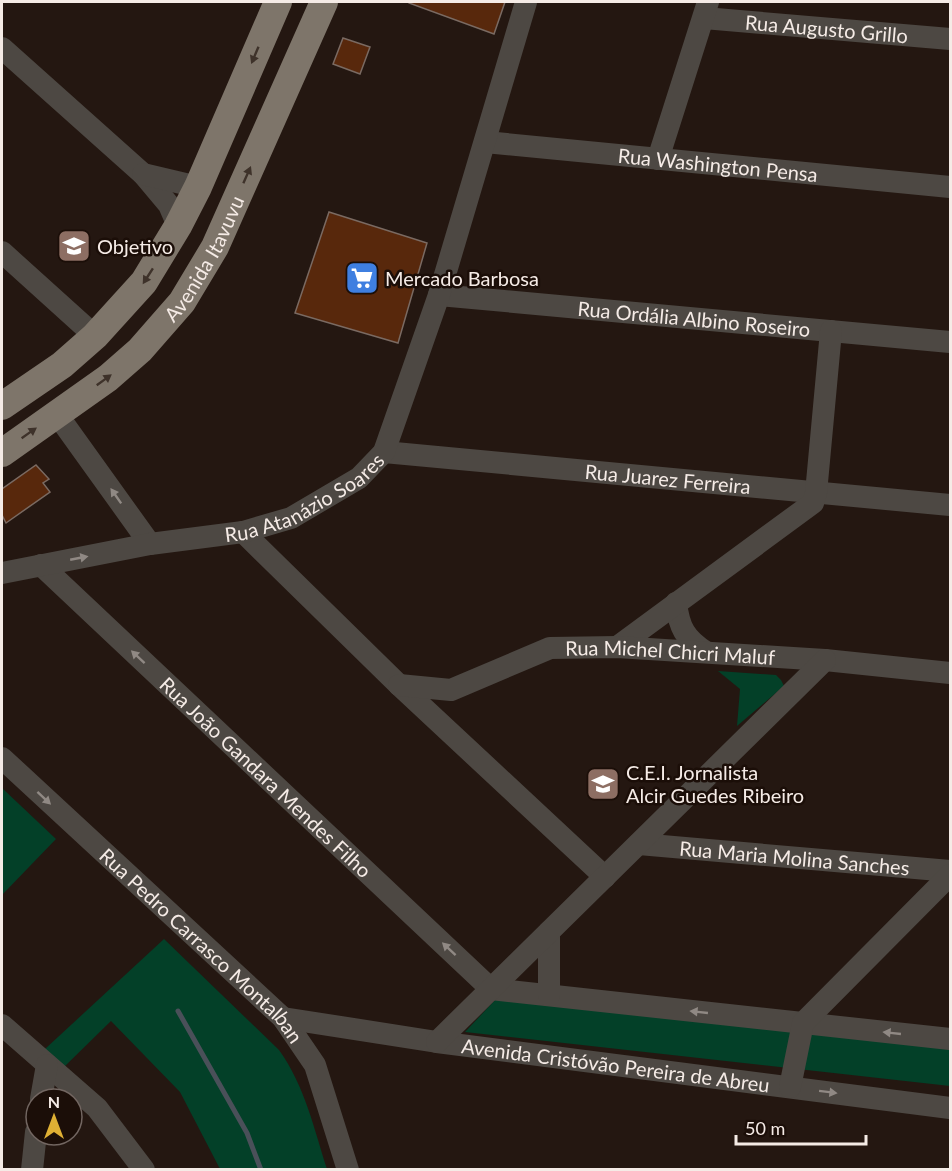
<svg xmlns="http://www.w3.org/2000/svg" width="952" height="1171" font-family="Lato,sans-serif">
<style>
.green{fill:#034028}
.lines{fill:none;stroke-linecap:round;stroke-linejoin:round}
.stream{stroke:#4a5059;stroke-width:5}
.building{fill:#58280c;stroke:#7a6a62;stroke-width:1.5}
.minor{stroke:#4d4843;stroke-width:22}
.major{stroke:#7e756a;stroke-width:28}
.oneway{fill:#3e322a}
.oneway2{fill:#908984}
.labels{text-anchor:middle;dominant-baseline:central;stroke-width:5;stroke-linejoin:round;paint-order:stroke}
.street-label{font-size:20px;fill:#f5ebe6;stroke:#1b0e08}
.poi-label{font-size:20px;fill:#f5ebe6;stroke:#1b0e08;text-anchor:start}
</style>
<rect width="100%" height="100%" fill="#241711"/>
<path class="green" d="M718,671L776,675L781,680L784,686L737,726L740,689Z
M2,788L56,839L2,895Z
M164,939L279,1050C305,1086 314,1129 327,1169H220L180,1092L111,1021L64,1067L45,1049Z
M497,998L950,1047V1086L465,1032Z"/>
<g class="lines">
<path class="stream" d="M178,1011L247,1133L261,1170"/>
</g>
<path class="building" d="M409,2H505L494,34L409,3Z
M343,38L370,47L360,74L333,64Z
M329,212L427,243L398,343L295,313Z
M36,465L49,479L43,483L50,492L6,523L2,515V489Z"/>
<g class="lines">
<g class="minor">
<path id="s1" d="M704,18L950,39"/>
<path d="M2,48L143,174L169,205L178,226"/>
<path id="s2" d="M485,142L950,187"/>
<path d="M658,159L708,2"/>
<path d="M143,174L198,187"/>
<path d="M2,252L95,336"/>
<path id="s3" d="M439,295L950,342"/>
<path d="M56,413L150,544"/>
<path id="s4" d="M384,452L950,505"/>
<path d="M243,532L399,685L605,877"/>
<path id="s5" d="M41,565L491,989L950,1039"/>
<path id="s6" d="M2,573L150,544L243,532L291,518L359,478L384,452L439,295L526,2"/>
<path d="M676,603C679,627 685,639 706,652"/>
<path d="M617,647L813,503L816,493L831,331"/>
<path id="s7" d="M399,685L451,690L550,648L617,647L825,660L950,673"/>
<path id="s8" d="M2,758L283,1018L315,1065L348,1170"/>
<path id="s9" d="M639,844L950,871"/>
<path d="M549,932V995"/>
<path id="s10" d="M283,1018L437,1042L950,1108"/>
<path d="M2,1025L97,1108L144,1170"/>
<path d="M437,1042L825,660"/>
<path d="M790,1087L803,1023L950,875"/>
<path d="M41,1099L47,1065"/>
<path d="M32,1170L36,1132"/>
</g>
<g class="major">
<path d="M2,406L62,365L95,336L144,282L178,226L198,187L278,2"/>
<path id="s11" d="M2,453L108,378L140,350L182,302L215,247L324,2"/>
</g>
</g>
<defs><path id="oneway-solid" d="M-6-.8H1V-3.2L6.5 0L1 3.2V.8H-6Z" transform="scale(1.5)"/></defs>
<g class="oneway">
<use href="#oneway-solid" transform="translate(255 55) rotate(113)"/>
<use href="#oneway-solid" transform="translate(247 175) rotate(-66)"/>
<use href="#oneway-solid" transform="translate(148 276) rotate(123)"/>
<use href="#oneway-solid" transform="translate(104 380) rotate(-36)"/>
<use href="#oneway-solid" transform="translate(29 433) rotate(-35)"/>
</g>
<g class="oneway2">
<use href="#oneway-solid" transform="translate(116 496) rotate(-125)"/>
<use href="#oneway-solid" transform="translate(79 558) rotate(-11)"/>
<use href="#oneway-solid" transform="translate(138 657) rotate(-137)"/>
<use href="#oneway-solid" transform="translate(44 798) rotate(43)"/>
<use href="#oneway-solid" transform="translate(449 949) rotate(-137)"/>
<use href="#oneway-solid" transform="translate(699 1012) rotate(-174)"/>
<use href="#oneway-solid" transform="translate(892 1033) rotate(-174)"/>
<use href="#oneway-solid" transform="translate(828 1092) rotate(7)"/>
</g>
<defs>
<symbol id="university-square" viewBox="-11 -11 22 22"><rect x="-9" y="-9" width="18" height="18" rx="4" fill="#8d6e63" stroke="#1b0e08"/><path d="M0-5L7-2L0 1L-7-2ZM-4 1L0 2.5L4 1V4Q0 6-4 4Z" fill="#fff"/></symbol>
<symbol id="supermarket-square" viewBox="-11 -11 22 22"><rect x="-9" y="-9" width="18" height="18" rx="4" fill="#3f7fe0" stroke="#1b0e08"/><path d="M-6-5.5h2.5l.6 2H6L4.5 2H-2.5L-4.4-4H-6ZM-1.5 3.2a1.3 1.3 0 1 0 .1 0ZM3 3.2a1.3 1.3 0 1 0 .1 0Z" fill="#fff"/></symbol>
<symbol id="school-square" viewBox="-11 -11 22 22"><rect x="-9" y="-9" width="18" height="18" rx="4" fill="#8d6e63" stroke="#1b0e08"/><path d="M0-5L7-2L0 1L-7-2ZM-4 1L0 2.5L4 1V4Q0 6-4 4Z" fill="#fff"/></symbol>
</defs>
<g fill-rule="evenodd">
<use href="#university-square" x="55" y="227" width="38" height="38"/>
<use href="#supermarket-square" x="343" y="259" width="38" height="38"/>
<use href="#school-square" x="584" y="765" width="38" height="38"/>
</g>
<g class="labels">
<g class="street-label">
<text stroke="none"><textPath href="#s1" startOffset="123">Rua Augusto Grillo</textPath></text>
<text stroke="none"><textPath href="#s2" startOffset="234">Rua Washington Pensa</textPath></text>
<text stroke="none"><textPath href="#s11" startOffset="285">Avenida Itavuvu</textPath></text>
<text stroke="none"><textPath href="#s3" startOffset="256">Rua Ordália Albino Roseiro</textPath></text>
<text stroke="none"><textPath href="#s4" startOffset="285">Rua Juarez Ferreira</textPath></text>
<text stroke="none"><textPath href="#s6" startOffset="315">Rua Atanázio Soares</textPath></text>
<text stroke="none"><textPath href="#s7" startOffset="280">Rua Michel Chicri Maluf</textPath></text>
<text stroke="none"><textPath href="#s5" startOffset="309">Rua João Gandara Mendes Filho</textPath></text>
<text stroke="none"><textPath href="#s9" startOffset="156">Rua Maria Molina Sanches</textPath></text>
<text stroke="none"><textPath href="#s8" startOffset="274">Rua Pedro Carrasco Montalban</textPath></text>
<text stroke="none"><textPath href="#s10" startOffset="336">Avenida Cristóvão Pereira de Abreu</textPath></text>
</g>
<g class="poi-label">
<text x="97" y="246">Objetivo</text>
<text x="385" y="278">Mercado Barbosa</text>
<text x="626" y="772">C.E.I. Jornalista<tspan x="626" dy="23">Alcir Guedes Ribeiro</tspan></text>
</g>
</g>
<rect width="952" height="1171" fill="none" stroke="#f5ebe6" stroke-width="6"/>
<g transform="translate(54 1117)"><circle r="28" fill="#1b0e08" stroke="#726661" stroke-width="1.5"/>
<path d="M0-4.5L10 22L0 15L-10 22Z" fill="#dfb034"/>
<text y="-9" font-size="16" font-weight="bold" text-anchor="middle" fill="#f5ebe6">N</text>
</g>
<path d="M736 1135v9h130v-9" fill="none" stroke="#f5ebe6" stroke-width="3"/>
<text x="745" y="1135" font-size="18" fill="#f5ebe6" stroke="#1b0e08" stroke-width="4.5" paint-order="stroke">50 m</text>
</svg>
